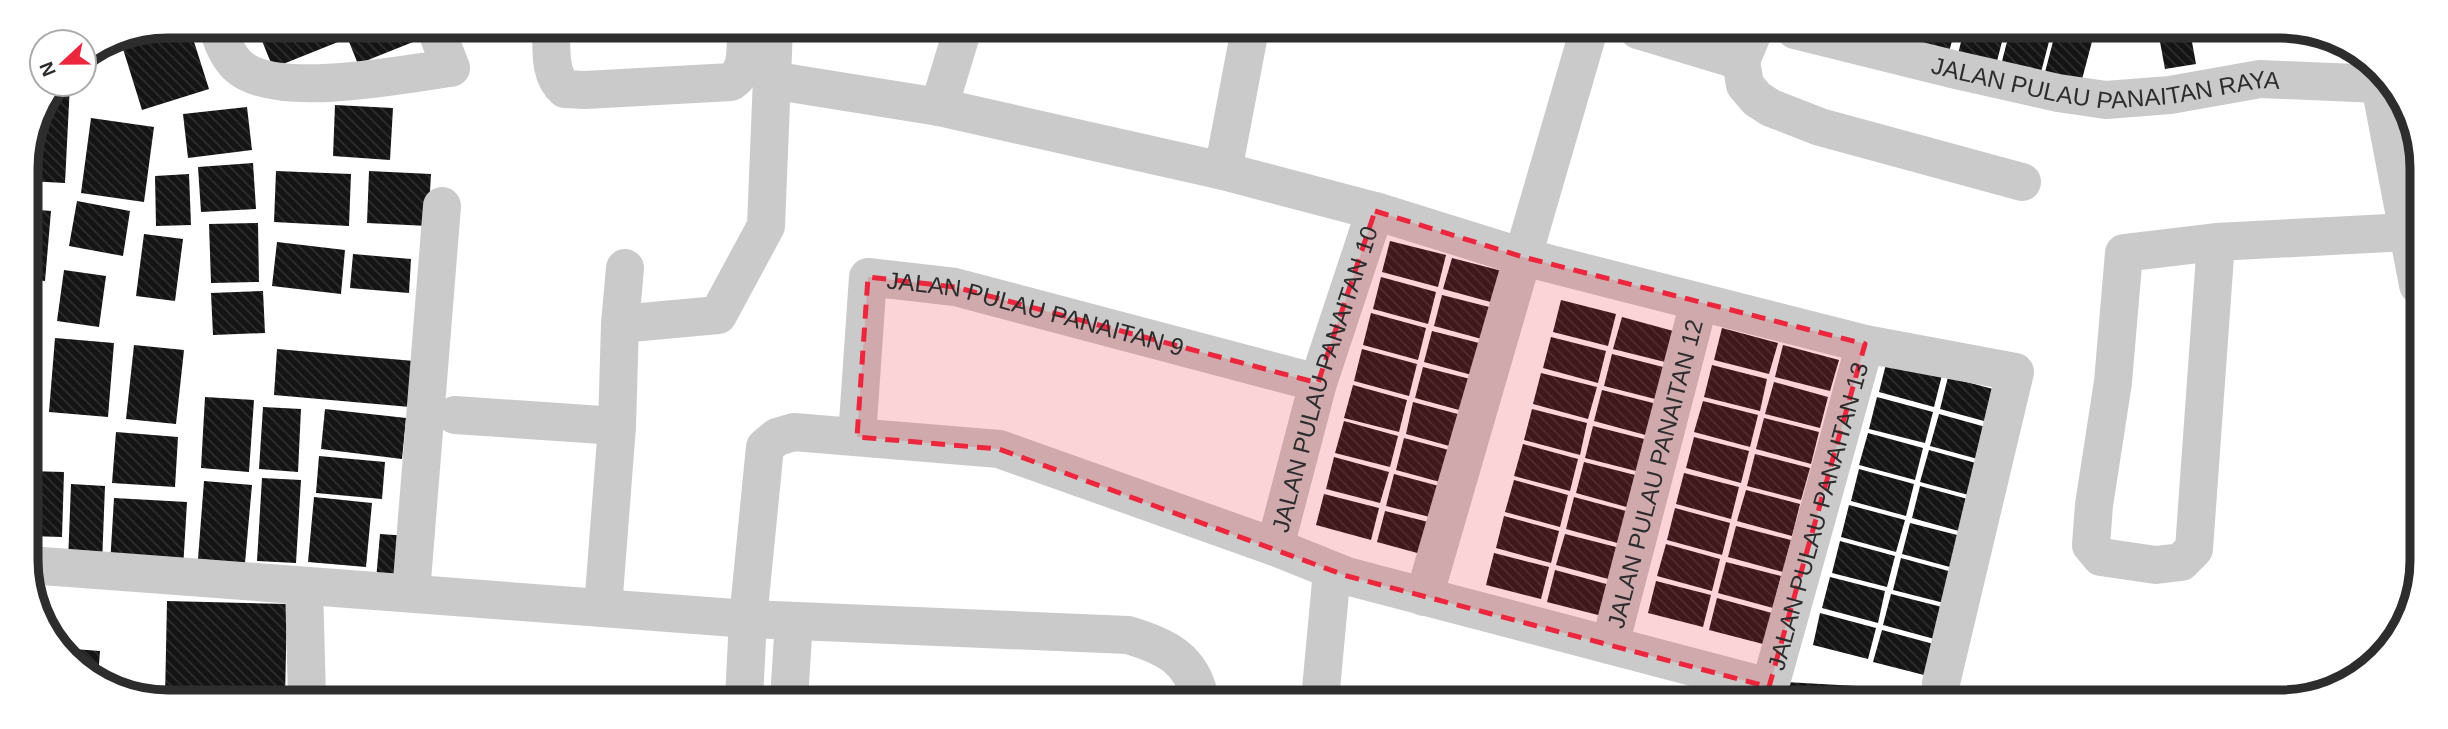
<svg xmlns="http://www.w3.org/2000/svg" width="2448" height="729" font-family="Arial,sans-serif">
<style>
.building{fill:url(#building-back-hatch)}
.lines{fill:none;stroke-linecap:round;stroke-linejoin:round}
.minor{stroke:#cacaca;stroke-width:38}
.marked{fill:#ec263c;fill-opacity:0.2;stroke:#ec263c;stroke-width:5;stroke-dasharray:14 9;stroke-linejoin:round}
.labels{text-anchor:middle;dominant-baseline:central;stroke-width:7;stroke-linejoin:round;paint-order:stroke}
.street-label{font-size:24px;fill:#2d2d2d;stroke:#fff}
.rim{fill:none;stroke:#2d2d2d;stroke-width:9}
</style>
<defs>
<pattern id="building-back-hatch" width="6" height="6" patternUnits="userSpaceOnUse" patternTransform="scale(1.75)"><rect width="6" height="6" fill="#141414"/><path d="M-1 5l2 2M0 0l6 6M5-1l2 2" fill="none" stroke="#2e2e2e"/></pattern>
</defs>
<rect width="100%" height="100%" fill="#fff"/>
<path class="building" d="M169,26H189L209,89L142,110L119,36Z
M256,26L338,27L343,40L273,68Z
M343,27H430L433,34L358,64Z
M1888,30H1912L1910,38Z
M1919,30H1955L1949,52L1915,43Z
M1964,30H2005L1996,65L1958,54Z
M2010,30H2052L2039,80L2000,69Z
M2056,30H2081L2094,34L2080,87L2044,76Z
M2158,31H2190L2196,64L2165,69Z
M57,84H70L65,183L27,181V160L37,114Z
M335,105L393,108L390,160L333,156Z
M247,107L252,150L188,158L183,114Z
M91,118L154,127L144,202L81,193Z
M253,163L256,209L201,212L198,167Z
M276,171L351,174L349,226L274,222Z
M369,171L431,174L428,226L367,223Z
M189,174L191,225L156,226L155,176Z
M77,201L130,211L123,256L69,246Z
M27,209L51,211L45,281L27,279Z
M258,223L259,282L211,283L209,224Z
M144,234L183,239L175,301L136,296Z
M1390,241L1446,255L1438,287L1382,272Z
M277,242L345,250L341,294L272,286Z
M353,254L411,259L409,293L350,288Z
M1452,258L1506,272L1498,304L1443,289Z
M64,270L106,276L99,327L57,321Z
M1381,277L1436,292L1428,324L1373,309Z
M263,291L265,333L213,335L211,293Z
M27,293L42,295L35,345L28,344Z
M1442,295L1497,309L1489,341L1434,326Z
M1561,300L1616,314L1608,346L1553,332Z
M1371,313L1426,328L1418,360L1363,345Z
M1622,317L1677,332L1669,363L1613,349Z
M1722,328L1778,343L1769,374L1714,360Z
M1432,331L1487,345L1479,377L1424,362Z
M1551,337L1606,351L1598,383L1543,368Z
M55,338L114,343L108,417L49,412Z
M134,345L184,350L176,424L126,419Z
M1783,345L1839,360L1830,391L1775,377Z
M28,349L42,350L39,421H28Z
M277,349L414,361L410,407L274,395Z
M1362,349L1417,364L1409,396L1354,381Z
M1612,354L1667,368L1659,400L1604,386Z
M1887,360L1942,375L1934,407L1879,392Z
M1712,365L1767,379L1760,411L1704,397Z
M1423,367L1478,381L1470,413L1415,398Z
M1541,373L1597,387L1588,419L1533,404Z
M1948,377L2004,392L1995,424L1940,409Z
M1774,382L1828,397L1820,428L1765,414Z
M1353,385L1407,400L1399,432L1344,418Z
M1602,390L1657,404L1649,436L1594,421Z
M205,397L254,400L249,472L201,468Z
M1877,397L1933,412L1925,443L1869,429Z
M1703,401L1758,415L1750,447L1694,432Z
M1413,402L1469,417L1460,449L1406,434Z
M263,407L301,409L298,472L259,469Z
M325,409L406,418L402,459L321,449Z
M1532,409L1587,423L1580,455L1524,440Z
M1939,414L1993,429L1985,461L1930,446Z
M1764,418L1819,432L1811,464L1756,449Z
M1344,421L1398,436L1390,467L1335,453Z
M1593,426L1648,440L1640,472L1585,458Z
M116,432L178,437L175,487L112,483Z
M1868,433L1923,448L1915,480L1859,465Z
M1694,437L1749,451L1741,483L1686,468Z
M1404,438L1460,453L1451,485L1396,470Z
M1523,444L1578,459L1570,491L1514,476Z
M1929,450L1983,465L1976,497L1920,482Z
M1755,454L1810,468L1801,500L1747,486Z
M319,456L385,462L382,499L316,493Z
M1334,457L1389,472L1380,503L1326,489Z
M1584,462L1639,476L1630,508L1576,493Z
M1859,469L1914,484L1906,516L1851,501Z
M28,471L64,472L62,537L29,536Z
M1684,473L1739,487L1731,519L1676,504Z
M1394,474L1450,489L1442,520L1386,506Z
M262,478L301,480L296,563L257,561Z
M1514,480L1568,495L1560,527L1505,512Z
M204,481L252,485L245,563L198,559Z
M71,484L105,486L102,564L68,562Z
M1920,486L1975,501L1966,533L1912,518Z
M1746,490L1800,504L1792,536L1737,521Z
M1324,494L1379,508L1371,540L1316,525Z
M314,497L372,503L366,567L308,562Z
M1574,497L1630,512L1621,544L1566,529Z
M114,498L187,502L183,569L110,565Z
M1849,505L1905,520L1896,552L1841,537Z
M1675,508L1730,523L1722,555L1667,540Z
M1385,511L1440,525L1432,557L1377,542Z
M1504,516L1559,531L1551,563L1496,548Z
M1910,523L1965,537L1957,569L1902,554Z
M1736,526L1791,540L1783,572L1728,557Z
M380,534L409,536L405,582L376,580Z
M1565,534L1620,548L1612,580L1556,565Z
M1840,541L1895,556L1887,587L1832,573Z
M1666,544L1720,559L1712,591L1657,576Z
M1494,553L1549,567L1541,599L1486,585Z
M1901,558L1956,573L1948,604L1893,590Z
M1726,562L1781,576L1773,608L1718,593Z
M1555,570L1610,585L1602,616L1547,602Z
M1830,577L1885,591L1878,623L1822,608Z
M1656,581L1711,595L1703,627L1648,613Z
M1891,594L1946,608L1938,640L1883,625Z
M1717,598L1772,613L1763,644L1709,630Z
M167,601L287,604L285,698H165Z
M1820,613L1876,628L1868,659L1813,645Z
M1882,630L1937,645L1928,676L1873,662Z
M61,648L100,651L98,678L68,661Z
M1785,682L1875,687V702L1784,701Z
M1896,689L1938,691L1937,702H1896Z"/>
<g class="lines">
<g class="minor">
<path d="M217,26C222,40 226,54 237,65C274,101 401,74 451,68L435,27"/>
<path d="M551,27C552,48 548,74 565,89L585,90L731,82C749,70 745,47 746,28"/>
<path d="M1638,30L1741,61"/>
<path id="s1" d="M1795,30L1952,69L2058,93L2106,100L2170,95L2260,79L2379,84"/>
<path d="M1741,61L1745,85L1757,99L1771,108L1820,127L2022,182"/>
<path d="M1741,61L1754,30"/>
<path d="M2377,69L2418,285"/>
<path d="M771,80L939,107L1223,171L1375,211L1523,257L1865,344L2015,372L1941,683"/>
<path d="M939,107L963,28"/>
<path d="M1223,171L1250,29"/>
<path d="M2216,242L2194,549L2181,562L2156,565L2101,557L2091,545L2094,505L2113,382L2124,253L2216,242L2408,232"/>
<path d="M620,324L718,315L766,226L774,28"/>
<path d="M455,415L617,426"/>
<path id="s2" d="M857,437L868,277L955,287L1318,383"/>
<path id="s3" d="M1275,547L1318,383L1375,211"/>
<path d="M29,565L748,619L1128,635C1165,646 1193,659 1200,700"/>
<path d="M304,586L307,698"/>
<path d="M411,593L442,206"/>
<path d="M1424,597L1589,29"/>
<path d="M603,608L617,426L620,324L625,268"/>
<path id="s4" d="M1610,645L1699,302"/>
<path d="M744,699L748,619L765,447L777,437L794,432L999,449L1275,547L1347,576L1769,687"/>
<path d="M789,699L794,621"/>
<path d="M1320,700L1332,571"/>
<path id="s5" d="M1766,701L1865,344"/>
</g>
</g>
<path class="marked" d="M1375,211L1523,257L1865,344L1769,687L1347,576L999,449L857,437L868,277L955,287L1318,383Z"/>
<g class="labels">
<g class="street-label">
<text stroke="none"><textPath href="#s1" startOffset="318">JALAN PULAU PANAITAN RAYA</textPath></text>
<text stroke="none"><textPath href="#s2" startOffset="332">JALAN PULAU PANAITAN 9</textPath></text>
<text stroke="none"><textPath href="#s3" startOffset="175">JALAN PULAU PANAITAN 10</textPath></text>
<text stroke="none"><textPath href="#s4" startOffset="177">JALAN PULAU PANAITAN 12</textPath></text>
<text stroke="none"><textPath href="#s5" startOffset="192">JALAN PULAU PANAITAN 13</textPath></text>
</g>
</g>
<path d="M0 0H2448V729H0ZM168 38H2280A130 130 0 0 1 2410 168V560A130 130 0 0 1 2280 690H168A130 130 0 0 1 38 560V168A130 130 0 0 1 168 38Z" fill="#fff" fill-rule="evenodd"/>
<path class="rim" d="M168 38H2280A130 130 0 0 1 2410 168V560A130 130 0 0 1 2280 690H168A130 130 0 0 1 38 560V168A130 130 0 0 1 168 38Z"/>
<g transform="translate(63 63) rotate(248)"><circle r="33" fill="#ffffff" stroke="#ababab" stroke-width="2"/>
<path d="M0-5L12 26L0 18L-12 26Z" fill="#ec263c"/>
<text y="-10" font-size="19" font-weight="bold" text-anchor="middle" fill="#2d2d2d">N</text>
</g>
</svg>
